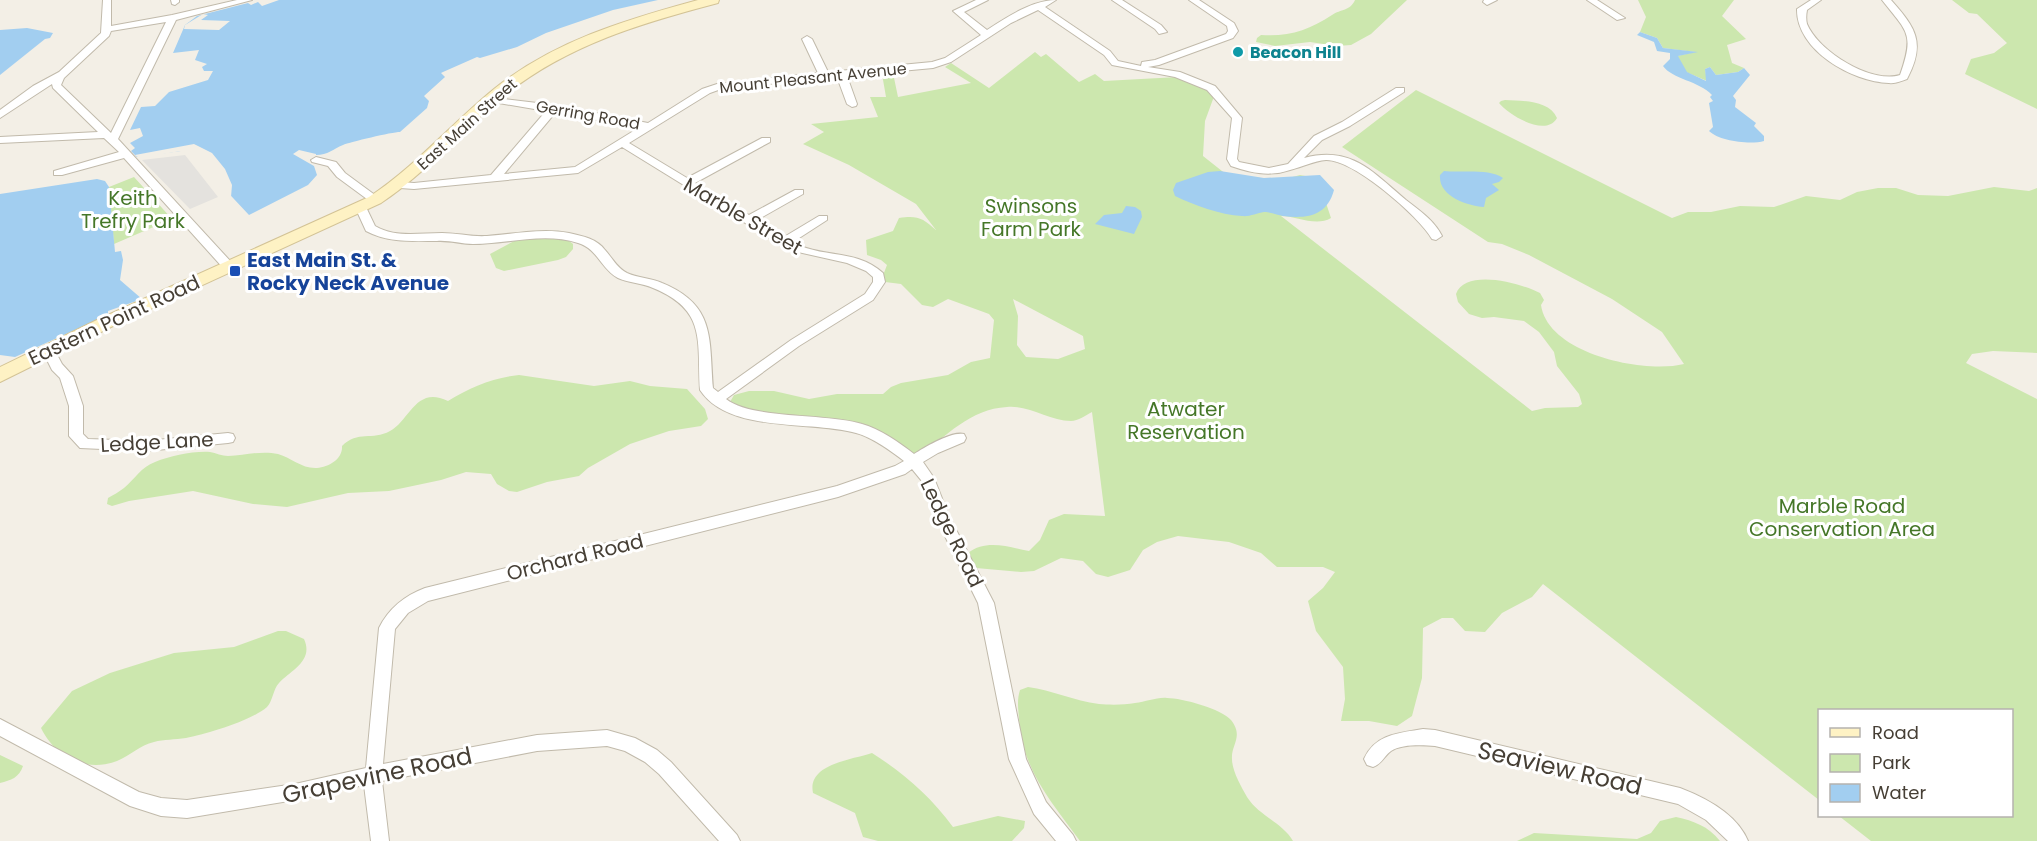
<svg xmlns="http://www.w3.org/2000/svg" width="2037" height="841" font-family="Poppins,sans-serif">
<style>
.green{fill:#cce7ae;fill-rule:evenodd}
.parking{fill:#e4e2de}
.water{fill:#a2cef0}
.pier{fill:#f3efe6}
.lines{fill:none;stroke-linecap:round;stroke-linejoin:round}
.street-casing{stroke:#c1baab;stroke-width:2}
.secondary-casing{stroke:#d3c396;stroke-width:2}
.street{fill:#fff;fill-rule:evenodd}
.secondary{fill:#fef2c4;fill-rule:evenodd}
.culture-dot{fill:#0f9aa8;stroke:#fff;stroke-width:2}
.transit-dot{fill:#1a4fb4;stroke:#fff;stroke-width:2}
.labels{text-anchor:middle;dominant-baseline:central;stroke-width:6;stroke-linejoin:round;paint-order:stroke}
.far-culture-label{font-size:16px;font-weight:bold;fill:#0d838f;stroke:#fff;text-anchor:start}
.far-street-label{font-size:16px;fill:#463f35;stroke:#fff}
.park-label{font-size:20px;fill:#457728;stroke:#fff}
.street-label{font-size:20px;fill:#463f35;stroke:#fff}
.transit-label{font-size:20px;font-weight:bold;fill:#164399;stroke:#fff;text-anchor:start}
.near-street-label{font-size:24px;fill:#463f35;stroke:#fff}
</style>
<rect width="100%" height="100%" fill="#f3efe6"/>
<path class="green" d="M1355,0H1407L1371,34L1351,45L1337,46L1310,42L1275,46L1256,42L1257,38L1261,35C1289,37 1309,30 1332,15C1341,9 1350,11 1355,0Z
M1638,0H1734L1722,16L1746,39L1727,45L1732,63L1744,68L1738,72L1716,75L1710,67L1705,69L1707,81L1686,72L1677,56L1695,52L1663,48L1657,38L1640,32L1646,17Z
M1952,0H2037V109L1965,74L1971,59L1994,53L2007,43L1977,14L1969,13Z
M1035,52L1041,57L1046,54L1079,82L1095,74L1104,81L1178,77L1216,91L1205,121L1203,156L1227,175L1282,180L1300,175L1311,177L1325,200L1331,218C1316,227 1296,216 1281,216L1532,411L1545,408L1578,407L1582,404L1579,394L1557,366L1554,352L1539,332L1524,321L1494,317L1482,318L1469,314L1458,302L1456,294C1465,268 1521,283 1540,293L1544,300L1541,305C1548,354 1644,374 1684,364L1662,332L1612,299L1529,255L1502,244L1488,242L1342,147L1416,90L1672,218L1688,212H1711L1740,206L1774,207L1806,196L1840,200L1857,192L1878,188H1896L1918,195L1948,196L1994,187L2029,191L2037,188V353L1993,351L1972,354L1966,363L2037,399V841H1871L1839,816H2012V710H1820L1819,800L1543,584L1532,597L1502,613L1485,632L1465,631L1453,618H1442L1423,628L1422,678L1412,716L1397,726L1369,721H1341L1345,699L1343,667L1316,631L1308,601L1323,588L1335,572L1323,567H1277L1261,553L1229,542L1178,536L1157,542L1143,550L1130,570L1108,577L1096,574L1083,561L1061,558L1034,571L1021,572L976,568L968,553C986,539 1008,547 1029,551L1040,540L1049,520L1064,514L1105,516L1092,412C1086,415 1078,421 1071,421C1049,421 1030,405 1007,407C970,409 946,436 919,457C904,448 878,429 862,425C830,419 751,422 730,402L734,395L749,391H774L809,399L837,394H883L891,387L901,383L948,375L971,362L990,358L994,320L989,314L948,299L933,307L922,305L901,284L885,282L882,278L887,265L881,260L867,255L866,240L893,231L899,218C917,215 923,218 936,230L916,204L849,165L803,144L824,132L811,124L878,117L870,97H886L882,74L893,73L898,97L971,83L945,67L951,63L989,88ZM1013,299L1083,336L1085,349L1058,359L1026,357L1017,345L1018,316Z
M1505,100C1523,101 1549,100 1557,118C1546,138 1509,115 1499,103L1501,101Z
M134,177L172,219L114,244L109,187Z
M545,237L568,240L573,244V249L566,257L558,260L504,271L496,268L490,254L518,239Z
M519,375L594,386L630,381L650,386L687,389L705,409L708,419L701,426L669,431L630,444L588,468L579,476L547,482L517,492L509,491L497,484L491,474L466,472L441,480L389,491L348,493L287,507L253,504L193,491L129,501L112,506L107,504L108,498C113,495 119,492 124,488C135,479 141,467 155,462C171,456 192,451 210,452C216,453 222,456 228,456C245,456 260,450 278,454C292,458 302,469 317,468C329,467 343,459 342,446C358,430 372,441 390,431C410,420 416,385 448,401C471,387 492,378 519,375Z
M278,631H286L304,639C314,661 291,670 279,683C273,689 273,701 267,707C251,721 206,734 186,738C175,740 164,739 154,742C140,745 130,756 117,761C86,773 55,757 41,728L72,691L110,673L174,653L234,647Z
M1028,687C1052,690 1074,701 1099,704C1110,705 1124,705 1135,703C1146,702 1157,697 1167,698C1182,698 1222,709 1231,720C1244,737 1231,744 1232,759C1232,771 1241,786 1247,797C1259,816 1282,822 1293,841H1080C1051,801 1022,770 1019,718C1018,708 1017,699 1020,690Z
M872,753C905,774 930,796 953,827L998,816L1025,821L1024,828L1012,841H878L863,837L855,813L813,793C807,764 851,760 872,753Z
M0,755L23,766C19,778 11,780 0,783Z
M1676,817C1694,821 1708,826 1720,841H1517L1534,833L1637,839L1651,833L1660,821Z"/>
<path class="parking" d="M185,155L218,197L190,209L142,160Z"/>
<path class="water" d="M279,0H658L613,10L546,33L517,47L480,58L477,57L443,72L441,73L445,77L424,96L429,101L427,108L400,132C392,132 350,142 343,145C333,149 328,155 316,155V154L299,150L293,154L314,166L317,175L308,185L249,215L188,150L137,157L131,151L135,148L130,143L143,136L140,128L130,130L141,107L155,106L169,92L208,80L213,71H204L202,67L207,64L195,60L199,50L173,53L185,25L197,16L248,3L251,5L258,2L262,6Z
M27,28L53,33L50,38L45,39L0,75V30Z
M1640,32L1657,38L1663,48L1698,52L1678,56L1687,72L1706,81L1705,69L1710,67L1716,75L1738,72L1744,68L1750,75L1733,96L1736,100L1735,107L1756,123L1754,126L1764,136V141C1750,145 1719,141 1709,131L1713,127L1709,103L1713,101L1710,97L1712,95C1699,81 1672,79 1663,66L1670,59V53L1657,51L1654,42L1637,35Z
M1220,171L1264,178L1320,175L1334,190C1327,216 1307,219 1283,216C1277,215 1270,212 1264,212C1257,213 1249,217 1242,216C1220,215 1194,205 1175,196L1173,190L1176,183L1208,172Z
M1444,171C1461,173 1489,168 1503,178L1499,182L1492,184L1499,190L1486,198L1484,207C1467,206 1438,196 1440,175Z
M97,179L105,181L109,187L115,252L121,251L123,260L120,280L142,299L108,311V315L15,357L0,355V194Z
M1126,206L1135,207L1141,211L1142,217L1134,234L1095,224L1104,215L1122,213Z"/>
<path class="pier" d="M203,14L208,15L201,20L230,21L219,30L184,29L185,25Z
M194,144L212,153L225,169L232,185L231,197L228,198L220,187L188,153L181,151L139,158L135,155Z"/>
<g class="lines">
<defs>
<path id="street" d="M103,0H111V26L172,15L237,0H252L176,20L118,139L233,264L235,267L233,270H225L124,158L62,175H54V171L119,152L104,138L0,143V137L98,132L53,88L52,84L0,118V110L33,86L59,72L101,33ZM166,22L111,133L61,85L64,78L109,36L111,31Z
M171,0H179V2L175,5L172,4Z
M976,0H988L964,12L987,30C1007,17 1033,0 1056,0L1045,7L1110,51L1118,61L1141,66L1142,62L1155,60L1226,34L1228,31L1227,26L1189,0H1199L1234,23L1238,31L1233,38L1159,65L1148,67L1180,72L1215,86L1242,118L1237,159L1239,162L1269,168L1288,164L1314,136L1342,122L1396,88H1404V92L1350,126L1322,140L1304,158C1351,145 1373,172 1406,200C1420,211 1434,220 1442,236L1436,240L1432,239C1419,216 1353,159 1326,160C1314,161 1302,167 1290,170C1270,177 1251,173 1231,166L1227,159L1232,118L1207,90L1175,77L1112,65L1104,55L1038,10L1011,23L951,62L933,68L847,76L857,104L856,106L852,107L847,104L837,77L721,89L710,93L629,143L687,178L762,138H770V142L695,183L749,215L795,190H803V194L757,220L784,237L819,216H827V220L793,242C822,259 855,248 883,273L885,282L873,300L799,346L726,399C753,420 828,413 862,424C880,429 900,443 914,454C925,447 952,431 964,434L966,438L964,442L938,453L923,462L934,478L949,516L994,603L1026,759L1046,802L1073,835L1076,841H1056L1034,814L1009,759L978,603L935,516L921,480L912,469L905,474L838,497L428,601L408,613L395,629L383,764L537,735L607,730L635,738L657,750L671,762L737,835L740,841H719L659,774L645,762L625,751L607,746L537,751L382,781L389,841H371L364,785L295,800L187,818L161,816L130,806L0,736V719L139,792L161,798L187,800L295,784L366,768L379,628C389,608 404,596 425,588L837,486L895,466L904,461C891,451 872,437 856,433C811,420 729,434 700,390C697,341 707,310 653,288C642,283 629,283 618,278C601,269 598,249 578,243C544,232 508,244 473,244C461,244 449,240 437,241C412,241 389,243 366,231L355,207L361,204L365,205L375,226C396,238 418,233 442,233C457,233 472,237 487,236C514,234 542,228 569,233C583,236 597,239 605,250C613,259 617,268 627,273C638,278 651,278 662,283C716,305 709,339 713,388L718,392L791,340L865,294L873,282V277L866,271L847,263L789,250L622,147L578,173L414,189L400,188L395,185L400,182L414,183L491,175L546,111L487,101V97L554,105L648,123L702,89L717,84L818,73L802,39L807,36L812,39L828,72L932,62L945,58L981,35L953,11ZM555,113L640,127L575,167L504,174Z
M1112,0H1122L1161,25L1167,32L1159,34L1155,29Z
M1484,0H1497L1487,5L1483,2Z
M1587,0H1597L1625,18L1617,20Z
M1811,0H1821L1807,10C1806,15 1806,20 1807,24C1818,51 1871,84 1900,75C1915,33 1907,32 1882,0H1891C1916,28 1926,43 1907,79C1901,81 1895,84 1889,83C1852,82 1796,50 1797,9Z
M316,157L336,162L345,173L379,198V202H371L337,177L328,166L312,162L311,160Z
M48,346L53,347L62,364L73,376L83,406V434L88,439L146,441L228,433L233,434L235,438L233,442L228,443L146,451L80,448L69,436V406L60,378L52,370L42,350Z
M1423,729L1435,730L1680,788C1706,798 1737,814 1748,841H1728L1706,820L1678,804L1435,746C1423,745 1401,744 1391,751C1384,756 1382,764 1373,767L1367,765L1364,759C1375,734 1399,733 1423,729Z"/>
<path id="secondary" d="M698,0H719L718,3C642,23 567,45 505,95C462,130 427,172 381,203L111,327L0,382V367L99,319L369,197C416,166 451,124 494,89C554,41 625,20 698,0Z"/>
</defs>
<use href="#street" class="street-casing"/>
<use href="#secondary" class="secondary-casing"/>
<use href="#street" class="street"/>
<use href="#secondary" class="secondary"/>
</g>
<circle class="culture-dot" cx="1238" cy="52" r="6"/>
<rect class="transit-dot" x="229" y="265" width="12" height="12" rx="3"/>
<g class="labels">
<g class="far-culture-label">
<text x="1250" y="52">Beacon Hill</text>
</g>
<g class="far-street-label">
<text transform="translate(813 78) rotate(-6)">Mount Pleasant Avenue</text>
<text transform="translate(588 115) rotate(10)">Gerring Road</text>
<text transform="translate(467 124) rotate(-42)">East Main Street</text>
</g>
<g class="park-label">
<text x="133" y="198">Keith<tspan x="133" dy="23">Trefry Park</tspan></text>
<text x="1031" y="206">Swinsons<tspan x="1031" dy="23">Farm Park</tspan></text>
<text x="1186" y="409">Atwater<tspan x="1186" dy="23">Reservation</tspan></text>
<text x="1842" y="506">Marble Road<tspan x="1842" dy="23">Conservation Area</tspan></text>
</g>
<g class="street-label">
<text transform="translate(743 216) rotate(30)">Marble Street</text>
<text transform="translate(114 320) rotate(-25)">Eastern Point Road</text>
<text transform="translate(157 442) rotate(-3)">Ledge Lane</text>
<text transform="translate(952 533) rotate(64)">Ledge Road</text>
<text transform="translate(575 557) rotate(-14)">Orchard Road</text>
</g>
<g class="transit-label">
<text x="247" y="260">East Main St. &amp;<tspan x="247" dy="23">Rocky Neck Avenue</tspan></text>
</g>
<g class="near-street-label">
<text transform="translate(1560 768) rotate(13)">Seaview Road</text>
<text transform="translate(377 775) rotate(-12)">Grapevine Road</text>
</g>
</g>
<rect x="1818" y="709" width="195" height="108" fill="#ffffff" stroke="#b5b2ae" stroke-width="1.5"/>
<rect x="1830" y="728" width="30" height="9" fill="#fef2c4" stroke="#b5b2ae" stroke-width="1.5"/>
<text x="1872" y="739" font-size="18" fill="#463f35">Road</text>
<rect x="1830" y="754" width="30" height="18" fill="#cce7ae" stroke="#b5b2ae" stroke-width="1.5"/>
<text x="1872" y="769" font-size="18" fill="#463f35">Park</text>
<rect x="1830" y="784" width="30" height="18" fill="#a2cef0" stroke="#b5b2ae" stroke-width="1.5"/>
<text x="1872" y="799" font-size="18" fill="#463f35">Water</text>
</svg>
